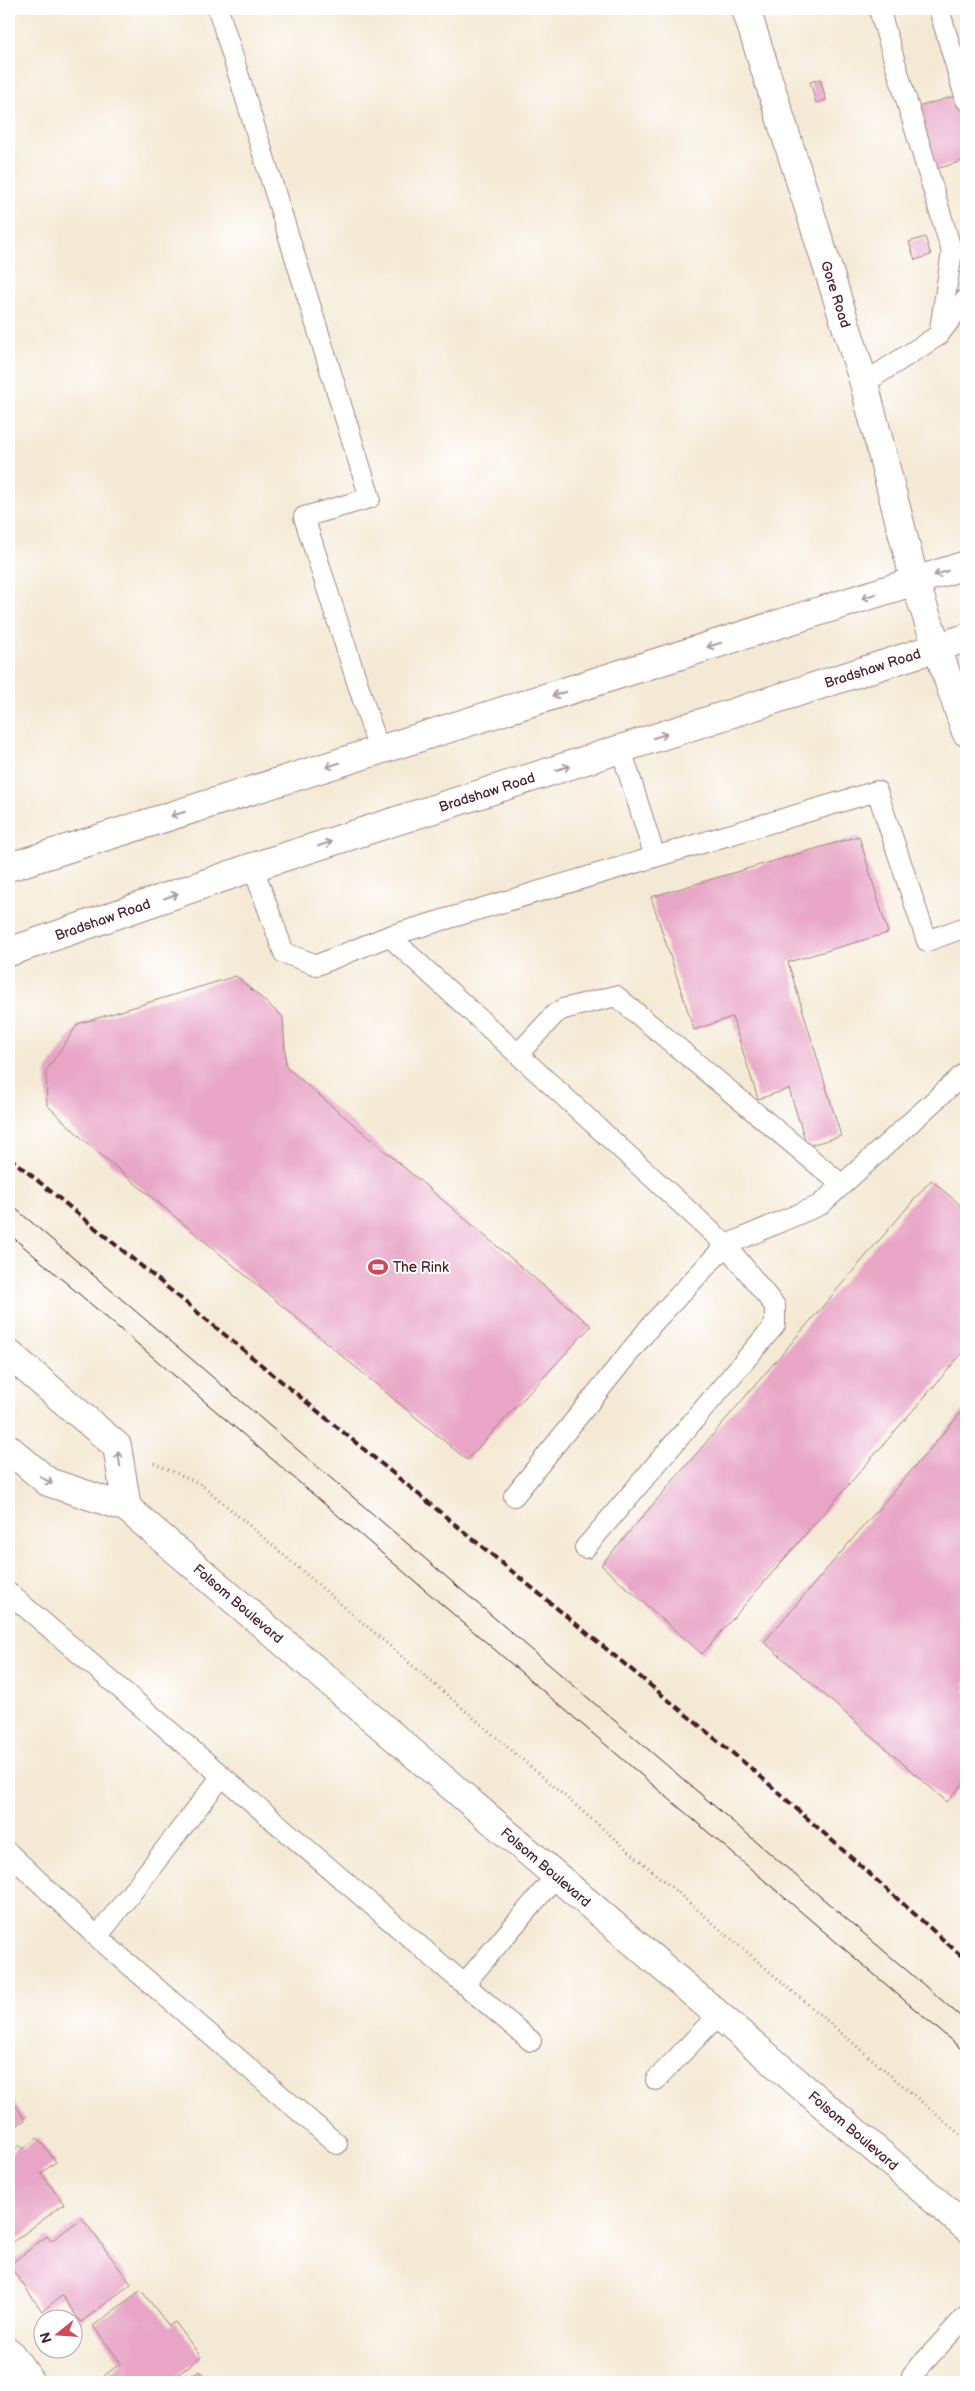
<svg xmlns="http://www.w3.org/2000/svg" width="975" height="2391" font-family="'Balsamiq Sans',sans-serif">
<style>
.building{fill:#e8a5c6}
.lines{fill:none;stroke-linecap:round;stroke-linejoin:round}
.lane-casing{stroke:#9f8480;stroke-width:22}
.street-casing{stroke:#9f8480;stroke-width:30}
.secondary-casing{stroke:#9f8480;stroke-width:30}
.path{stroke:#9f8480;stroke-width:3;stroke-dasharray:1 4;stroke-linecap:butt}
.lane{stroke:#fff;stroke-width:20}
.street{stroke:#fff;stroke-width:28}
.secondary{stroke:#fff;stroke-width:28}
.tram{stroke:#4a1f2b;stroke-width:1}
.rail{stroke:#4a1f2b;stroke-width:4;stroke-dasharray:8 4;stroke-linecap:butt}
.oneway{stroke:#ae9aa0}
.labels{text-anchor:middle;dominant-baseline:central;stroke-width:4;stroke-linejoin:round;paint-order:stroke}
.street-label{font-size:14px;fill:#4a1f2b;stroke:#fff}
.poi-label{font-size:14px;fill:#4a1f2b;stroke:#fff;text-anchor:start}
</style>
<rect width="100%" height="100%" fill="#fff"/>
<filter id="ink" filterUnits="userSpaceOnUse"><feTurbulence type="fractalNoise" baseFrequency=".02" numOctaves="2"/><feDisplacementMap in="SourceGraphic" scale="10" xChannelSelector="R" yChannelSelector="G"/><feConvolveMatrix kernelMatrix="1 2 1 2 8 2 1 2 1" color-interpolation-filters="sRGB"/></filter>
<filter id="wash" filterUnits="userSpaceOnUse"><feTurbulence type="fractalNoise" baseFrequency=".0096" numOctaves="4" result="noise"/><feDisplacementMap in="SourceGraphic" scale="20" xChannelSelector="R" yChannelSelector="G"/><feGaussianBlur stdDeviation="1.12" result="paint"/><feColorMatrix in="noise" values="0 0 0 0 0 0 0 0 0 0 0 0 0 0 0 0 0 1.4 0 .05"/><feComposite in="paint" operator="in"/></filter>
<g filter="url(#wash)">
<rect width="100%" height="100%" fill="#f4e9d4"/>
<g id="blocks">
<path class="building" d="M820,79L826,100L816,103L810,82Z
M958,95L966,121V160L930,171L911,109Z
M925,237L931,255L915,260L909,242Z
M859,836L888,933L788,962L841,1136L807,1146L789,1089L758,1099L732,1017L694,1030L651,897Z
M236,976L283,1017L286,1067L591,1326L467,1460L88,1144L47,1105L46,1071L78,1024Z
M931,1180L966,1210V1349L702,1654L601,1565Z
M966,1407V1780L947,1802L764,1642Z
M9,2094L25,2120L9,2130Z
M38,2138L56,2162L41,2173L64,2204L9,2245V2154L20,2145L23,2149Z
M82,2218L131,2284L81,2322L62,2296L42,2311L9,2265L47,2236L51,2241Z
M141,2290L169,2326L175,2322L201,2357L168,2382H103L100,2379L121,2363L93,2326Z
M199,2371L208,2382H184Z"/>
</g>
</g>
<g filter="url(#ink)">
<use href="#blocks" fill-opacity="0" stroke="#9f8480" stroke-width="1"/>
<g class="lines">
<defs>
<path id="lane" d="M218,9L370,498L304,517L379,750
M939,9L966,100
M940,333L966,299
M864,383L939,335L952,252L879,9
M621,749L655,857
M253,867L284,953L317,965L389,936L877,791L927,941L966,927
M389,936L726,1245L653,1323L514,1496
M518,1054L555,1014L563,1009L616,996L842,1185
M585,1548L775,1325V1306L726,1245L820,1205L966,1072
M9,1593L464,1984
M9,1853L97,1937L222,1776
M97,1937L337,2144
M531,2041L464,1984L557,1875
M656,2080L718,2015
M912,2375L966,2316"/>
<g id="street">
<path id="s1" d="M746,9L864,383L915,582L966,732"/>
<path d="M9,2352L31,2382"/>
</g>
<g id="secondary">
<path d="M9,867L966,565"/>
<path id="s2" d="M9,952L253,867L966,638"/>
<path d="M9,1354L117,1446L127,1508"/>
<path id="s3" d="M9,1449L48,1482L127,1508L966,2227"/>
</g>
</defs>
<use href="#lane" class="lane-casing"/>
<use href="#street" class="street-casing"/>
<use href="#secondary" class="secondary-casing"/>
<path class="path" d="M154,1463L202,1485L966,2140"/>
<use href="#lane" class="lane"/>
<use href="#street" class="street"/>
<use href="#secondary" class="secondary"/>
<path class="tram" d="M9,1203L966,2021
M9,1234L966,2053"/>
<path class="rail" d="M9,1157L752,1769L966,1960"/>
</g>
<defs><path id="oneway-shaft" d="M-6 0H5M1.5-3L5.5 0L1.5 3" fill="none" stroke-width="1.6" stroke-linecap="round" stroke-linejoin="round" transform="scale(1.25)"/></defs>
<g class="oneway">
<use href="#oneway-shaft" transform="translate(941 573) rotate(162)"/>
<use href="#oneway-shaft" transform="translate(869 596) rotate(163)"/>
<use href="#oneway-shaft" transform="translate(714 645) rotate(163)"/>
<use href="#oneway-shaft" transform="translate(559 694) rotate(163)"/>
<use href="#oneway-shaft" transform="translate(660 736) rotate(-18)"/>
<use href="#oneway-shaft" transform="translate(333 765) rotate(163)"/>
<use href="#oneway-shaft" transform="translate(563 768) rotate(-18)"/>
<use href="#oneway-shaft" transform="translate(178 814) rotate(163)"/>
<use href="#oneway-shaft" transform="translate(325 844) rotate(-18)"/>
<use href="#oneway-shaft" transform="translate(171 896) rotate(-19)"/>
<use href="#oneway-shaft" transform="translate(119 1459) rotate(-99)"/>
<use href="#oneway-shaft" transform="translate(46 1480) rotate(32)"/>
</g>
</g>
<defs>
<symbol id="stadium-bare" viewBox="-9 -9 18 18"><path d="M0-5a6.5 5 0 1 0 0 10a6.5 5 0 1 0 0-10ZM-3.5-1.8h7v3.6h-7Z" fill="#d1495b" stroke="#fff" stroke-width="2.5" paint-order="stroke"/></symbol>
</defs>
<g fill-rule="evenodd">
<use href="#stadium-bare" x="364" y="1253" width="28" height="28"/>
</g>
<g class="labels">
<g class="street-label">
<text stroke="none"><textPath href="#s1" startOffset="299">Gore Road</textPath></text>
<text stroke="none"><textPath href="#s2" startOffset="909">Bradshaw Road</textPath></text>
<text stroke="none"><textPath href="#s2" startOffset="504">Bradshaw Road</textPath></text>
<text stroke="none"><textPath href="#s2" startOffset="99">Bradshaw Road</textPath></text>
<text stroke="none"><textPath href="#s3" startOffset="281">Folsom Boulevard</textPath></text>
<text stroke="none"><textPath href="#s3" startOffset="686">Folsom Boulevard</textPath></text>
<text stroke="none"><textPath href="#s3" startOffset="1091">Folsom Boulevard</textPath></text>
</g>
<g class="poi-label">
<text x="393" y="1267">The Rink</text>
</g>
</g>
<rect width="975" height="2391" fill="none" stroke="#fff" stroke-width="30"/>
<g transform="translate(58 2334) rotate(253)"><circle r="24" fill="#ffffff" stroke="#b7a5aa"/>
<path d="M0-4L9 19L0 12L-9 19Z" fill="#d1495b"/>
<text y="-8" font-size="14" font-weight="bold" text-anchor="middle" fill="#4a1f2b">N</text>
</g>
</svg>
